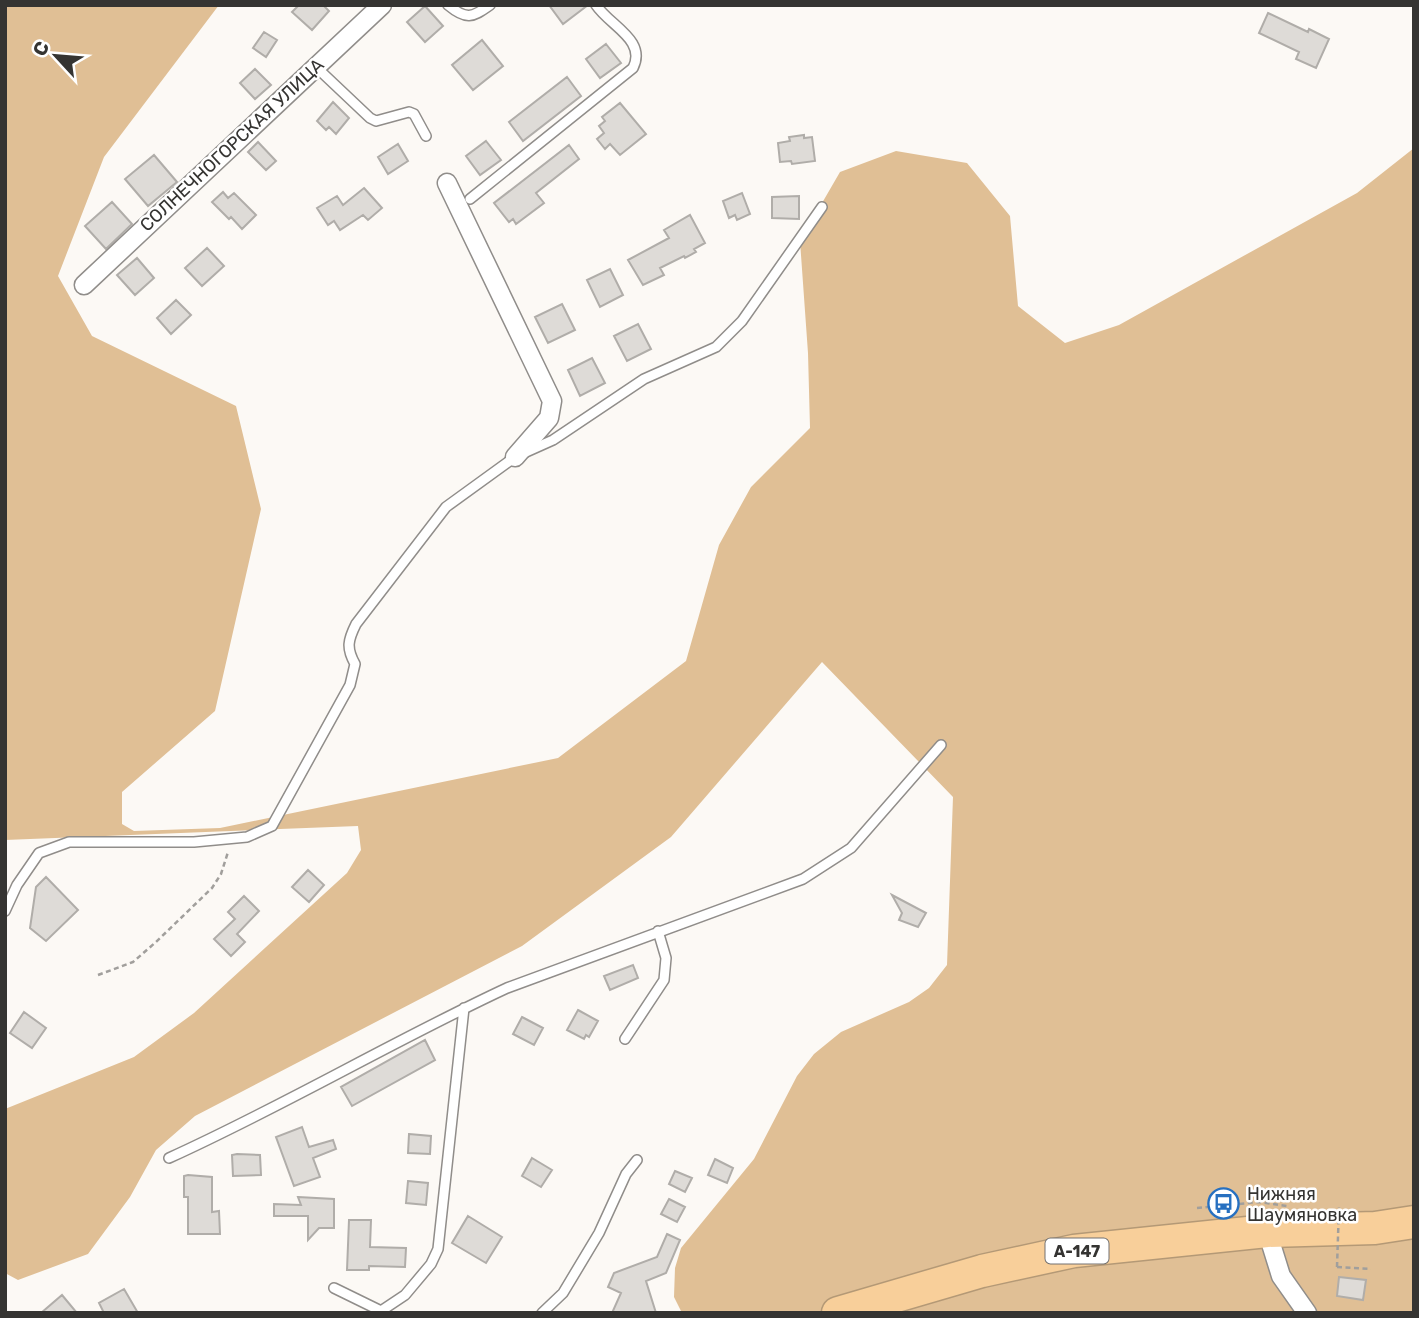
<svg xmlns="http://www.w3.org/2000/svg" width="1419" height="1318" font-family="Rubik,sans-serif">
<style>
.green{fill:#e0bf95}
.building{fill:#dedbd7;stroke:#b0ada9;stroke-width:2}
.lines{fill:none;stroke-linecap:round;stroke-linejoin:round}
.lane-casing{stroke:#908d8a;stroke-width:12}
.street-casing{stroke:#908d8a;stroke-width:21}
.highway-casing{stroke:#b49976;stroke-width:35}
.path{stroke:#a19f9c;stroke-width:2.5;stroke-dasharray:5 3.5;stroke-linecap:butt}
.lane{stroke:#fff;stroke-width:9}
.street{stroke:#fff;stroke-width:18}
.highway{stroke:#f8cf9a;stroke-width:32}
.path-bridge{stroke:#a19f9c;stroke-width:2.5;stroke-dasharray:5 3.5;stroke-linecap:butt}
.labels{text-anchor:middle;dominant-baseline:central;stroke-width:5;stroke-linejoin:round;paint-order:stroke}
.shield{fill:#fff;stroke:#727170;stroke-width:2}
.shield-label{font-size:16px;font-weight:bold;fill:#353432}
.street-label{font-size:18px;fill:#353432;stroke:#fff}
.poi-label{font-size:18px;fill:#353432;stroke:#fff;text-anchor:start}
</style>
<rect width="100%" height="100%" fill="#fcf9f5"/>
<path class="green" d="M5,5H219L104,157L58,276L92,336L236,406L261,509L215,711L122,792V824L134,831L220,828L558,758L686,661L719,545L751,487L810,428L808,353L800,241L840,172L896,151L967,163L1010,216L1018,306L1065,343L1119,325L1357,193L1414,148V1313H682L674,1297L675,1268L681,1248L754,1159L797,1076L814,1054L841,1032L909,1002L929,988L947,965L953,797L822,662L671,837L522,946L195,1116L156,1150L130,1197L88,1254L18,1280L5,1273V1109L134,1057L194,1013L347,873L361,850L358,826L5,840Z"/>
<path class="building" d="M299,5H323L329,11L312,30L292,12Z
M549,5H588L563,24Z
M425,6L443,26L425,42L407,22Z
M1268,13L1308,32L1309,29L1329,39L1316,68L1296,59L1299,52L1259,33Z
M264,32L277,40L266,57L253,48Z
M482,40L503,66L473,90L452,65Z
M606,44L621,63L600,78L586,59Z
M255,69L271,85L255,99L240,83Z
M567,77L581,96L523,141L509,122Z
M333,102L349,118L336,134L329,127L326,130L317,121Z
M620,103L646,134L620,155L610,144L605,149L597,139L604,133L599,126L605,121L602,117Z
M804,135V138L812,137L815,161L792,164L791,161L780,162L778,143L790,141L789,137Z
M486,141L501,160L480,175L466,156Z
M258,142L276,161L266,170L248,152Z
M398,144L408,161L388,174L378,157Z
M569,145L579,159L536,193L544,203L516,224L513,219L509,222L494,203Z
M154,155L177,182L148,206L125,179Z
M364,188L382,208L368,220L363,215L340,230L334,221L328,225L317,208L337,196L343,205Z
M223,192L228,198L234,193L256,215L242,229L231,217L229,219L212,202Z
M742,193L750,214L737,220L735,215L729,218L723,201Z
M799,196V219L772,218V197Z
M112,202L132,224L106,249L85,226Z
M690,215L705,243L694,249L696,252L685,258L684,256L660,268L664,275L643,285L628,260L669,238L664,230Z
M207,248L224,266L202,286L185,268Z
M137,258L154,278L135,295L117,275Z
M610,269L623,295L600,307L587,280Z
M176,300L191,315L171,334L157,318Z
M562,304L575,330L548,343L535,317Z
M638,324L651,349L627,361L614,336Z
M592,358L605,383L580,396L568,370Z
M308,870L324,885L309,902L292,887Z
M46,877L78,910L46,941L30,928L36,887Z
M892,895L926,913L918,927L899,920L902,913Z
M244,896L259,911L237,934L245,942L231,956L214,939L235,919L228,912Z
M633,965L638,978L610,990L604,976Z
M578,1010L598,1021L589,1037L586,1035L584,1039L567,1030Z
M24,1012L46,1028L32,1048L10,1033Z
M522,1017L543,1028L534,1045L513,1034Z
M425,1040L435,1060L352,1106L341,1087Z
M302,1127L309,1147L333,1140L336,1149L313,1158L320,1177L294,1186L276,1137Z
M409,1134L431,1136L430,1154L408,1153Z
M237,1154L260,1155L261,1175L233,1176L232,1155Z
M532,1158L552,1170L541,1187L522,1176Z
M715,1159L733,1168L727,1183L708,1175Z
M675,1171L692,1178L685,1192L669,1184Z
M188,1175L212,1177V1212L219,1211L220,1234H188V1197H184V1176Z
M408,1181L428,1183L426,1205L406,1203Z
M298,1197L334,1199V1228H319L308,1240V1216H274V1204L301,1205Z
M669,1199L685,1207L677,1222L661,1214Z
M468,1216L502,1237L486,1263L452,1243Z
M349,1220H371L370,1247L406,1248L405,1267L369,1266V1270H347Z
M667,1234L680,1240L666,1273L646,1281L656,1313H612L621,1293L608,1287L614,1273L657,1257Z
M1339,1277L1366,1280L1363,1300L1337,1296Z
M124,1289L138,1313H104L99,1303Z
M62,1295L77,1313H41Z"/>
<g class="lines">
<defs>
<path id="lane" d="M448,5C466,20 472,18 490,5
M315,66L370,118L376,121L409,112L414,114L426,136
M470,199L633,68C647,40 610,26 596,5
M5,911L17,885L39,853L69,842H194L247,837L272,826L350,685L355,664C346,648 348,640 356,624L446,507L515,457L553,440L644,379L716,347L742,321L822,207
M625,1039L664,980L666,958L658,931
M169,1158C284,1106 393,1041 507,988L803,879L851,848L941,745
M334,1288L379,1310
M378,1313L405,1295L431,1264L438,1249L464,1008
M542,1313L563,1293L599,1233L626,1174L637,1160"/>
<path id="street" d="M447,183L552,401L549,418L515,457
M84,285L382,5
M1267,1231L1281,1276L1307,1313"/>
<path id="highway" d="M838,1313L982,1271L1074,1251L1267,1231L1375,1228L1414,1222"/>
</defs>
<use href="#lane" class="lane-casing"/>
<use href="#street" class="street-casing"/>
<use href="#highway" class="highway-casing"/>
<path class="path" d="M98,975L133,962L156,942L212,888L221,874L228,852
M1197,1208L1259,1202L1287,1206
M1337,1267L1371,1269"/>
<use href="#lane" class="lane"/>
<use href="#street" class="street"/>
<use href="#highway" class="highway"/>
<path class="path-bridge" d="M1337,1267L1339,1207"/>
</g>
<defs>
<symbol id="bus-ring" viewBox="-11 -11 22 22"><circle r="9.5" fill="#fff" stroke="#2770c0" stroke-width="1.5"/><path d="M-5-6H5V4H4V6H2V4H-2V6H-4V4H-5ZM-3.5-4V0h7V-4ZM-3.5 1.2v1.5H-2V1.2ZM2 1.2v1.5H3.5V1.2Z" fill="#2770c0"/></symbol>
</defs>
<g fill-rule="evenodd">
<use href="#bus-ring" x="1206" y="1186" width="35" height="35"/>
</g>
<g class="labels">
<rect class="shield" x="1045.5" y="1238.5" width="63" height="25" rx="5"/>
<g class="shield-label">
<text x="1077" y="1251">А-147</text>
</g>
<g class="street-label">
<text transform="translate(232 145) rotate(-43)">СОЛНЕЧНОГОРСКАЯ УЛИЦА</text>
</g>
<g class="poi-label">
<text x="1247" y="1194">Нижняя<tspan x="1247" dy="21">Шаумяновка</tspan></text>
</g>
</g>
<rect width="1419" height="1318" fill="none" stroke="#353432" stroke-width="14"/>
<g transform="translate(56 56) rotate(296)" stroke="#ffffff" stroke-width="5" paint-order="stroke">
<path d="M0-5L12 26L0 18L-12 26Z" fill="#353432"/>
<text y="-10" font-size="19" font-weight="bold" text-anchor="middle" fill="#353432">С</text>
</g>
</svg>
